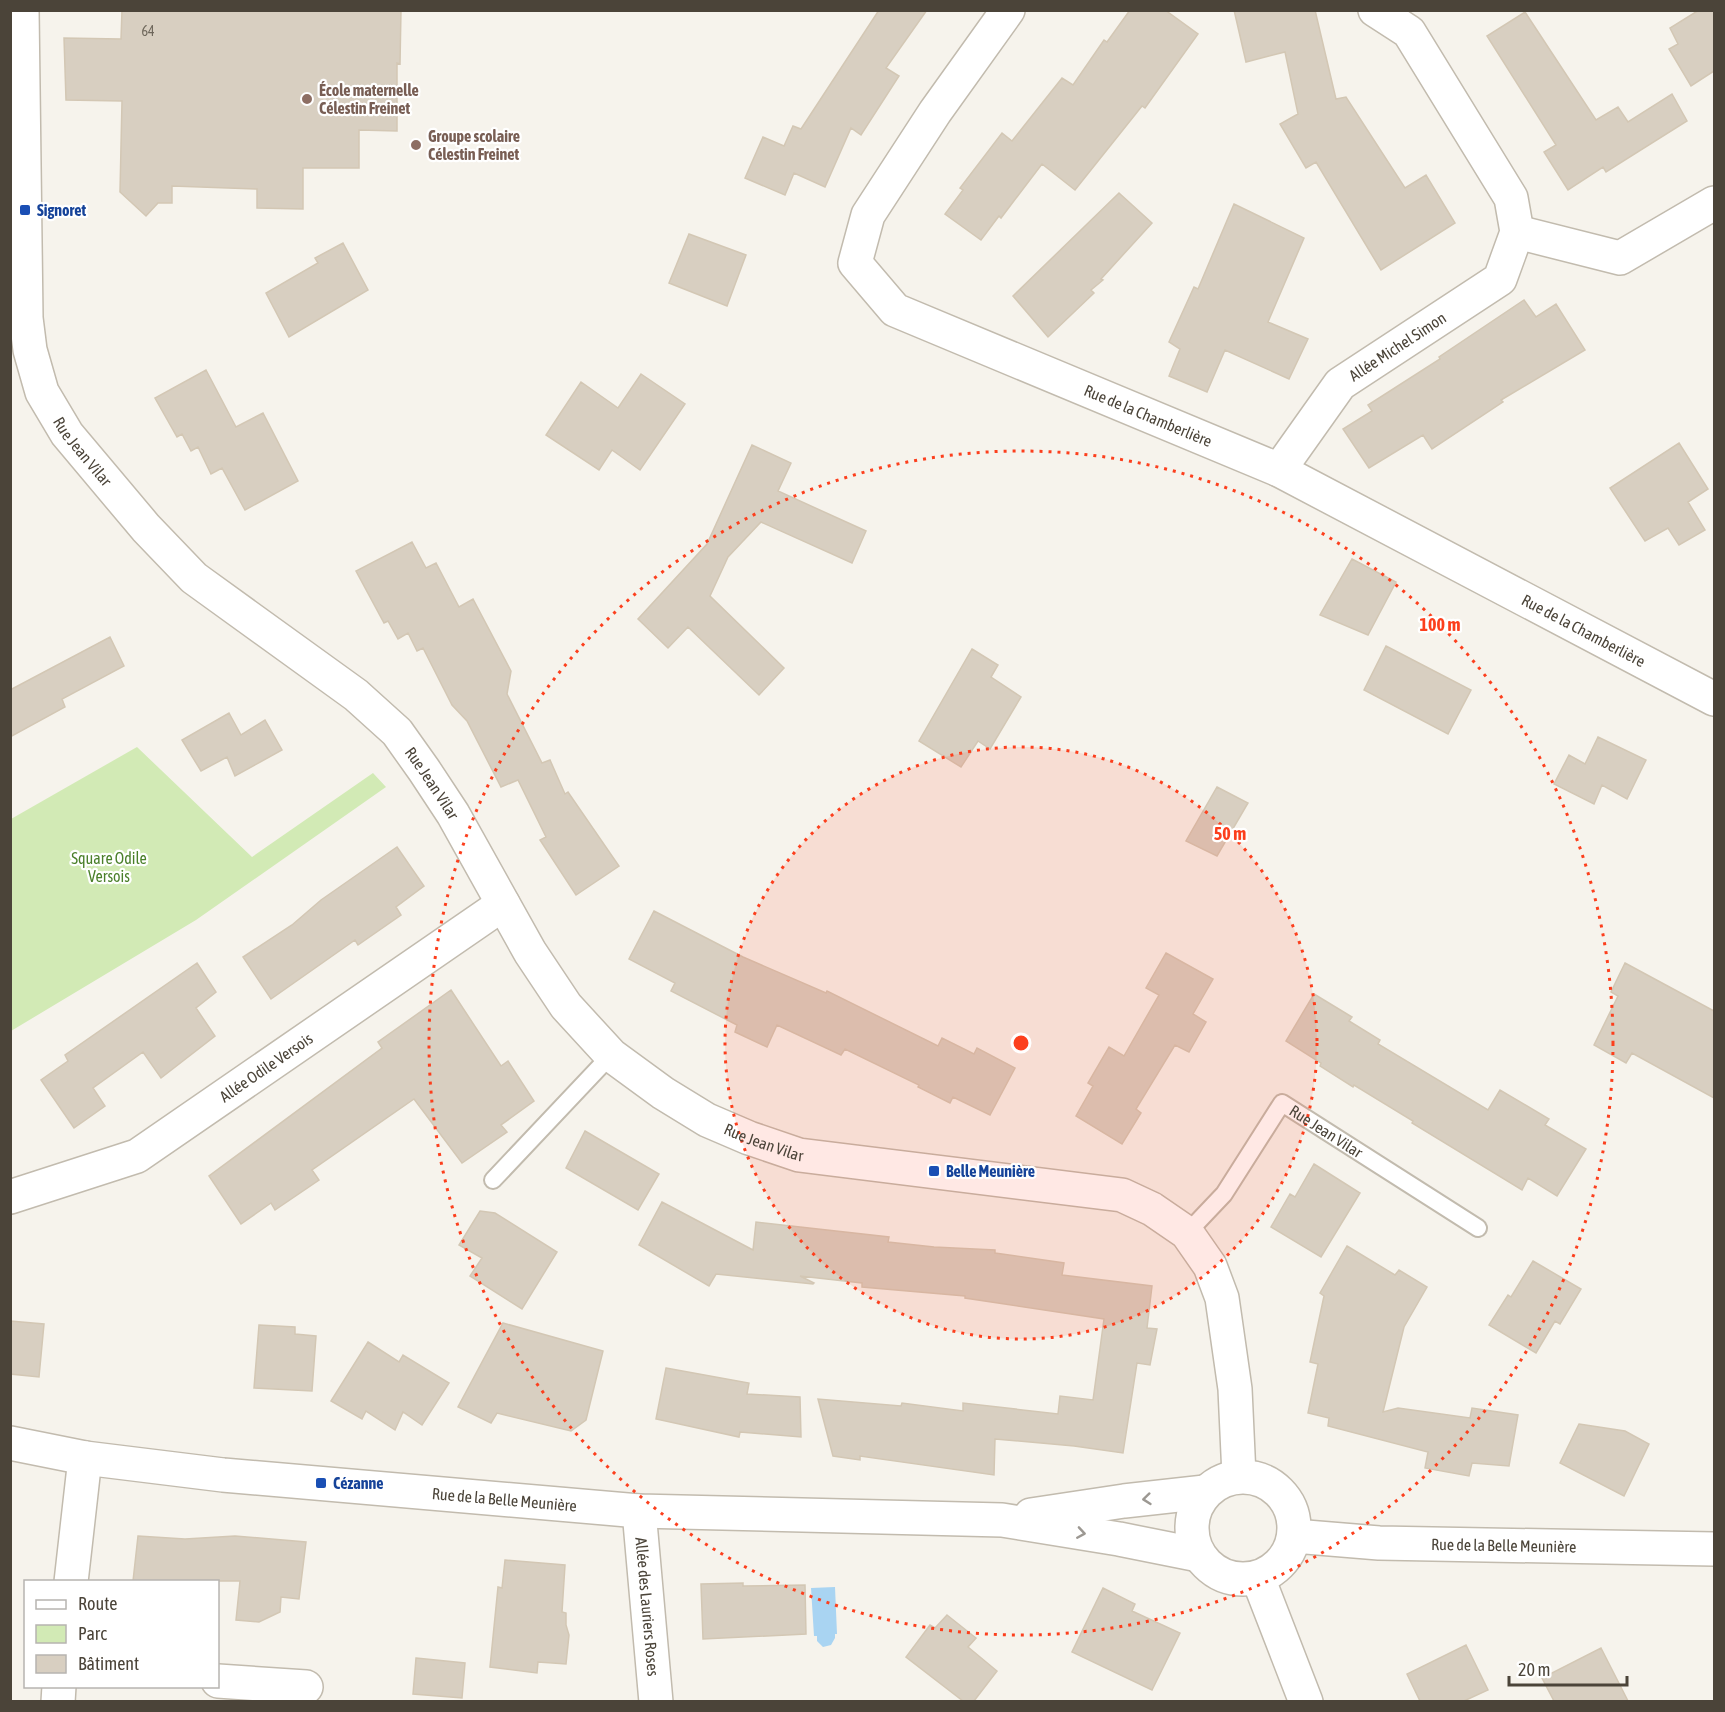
<svg xmlns="http://www.w3.org/2000/svg" width="1725" height="1712" font-family="'Asap Condensed',sans-serif">
<style>
.green{fill:#d2eab5}
.water{fill:#a9d4f2}
.building{fill:#d8cfc1;stroke:#d3c7b4;stroke-width:1.5}
.lines{fill:none;stroke-linecap:round;stroke-linejoin:round}
.service-casing{stroke:#c2bbae;stroke-width:20}
.minor-casing{stroke:#c2bbae;stroke-width:36}
.tertiary-casing{stroke:#c2bbae;stroke-width:36}
.service{stroke:#fff;stroke-width:16}
.minor{stroke:#fff;stroke-width:33}
.tertiary{stroke:#fff;stroke-width:33}
.oneway{stroke:#9c9892}
.ring{fill:none;stroke:#fc3f1d;stroke-width:3;stroke-dasharray:3 6}
.education-dot{fill:#8d6e63;stroke:#fff;stroke-width:2}
.transit-dot{fill:#1a4fb4;stroke:#fff;stroke-width:2}
.labels{text-anchor:middle;dominant-baseline:central;stroke-width:4.5;stroke-linejoin:round;paint-order:stroke}
.number-label{font-size:14px;fill:#6e675b}
.education-label{font-size:16px;font-weight:bold;fill:#785e54;stroke:#fff;text-anchor:start}
.transit-label{font-size:16px;font-weight:bold;fill:#164399;stroke:#fff;text-anchor:start}
.street-label{font-size:16px;fill:#4b4439;stroke:#fff}
.park-label{font-size:16px;fill:#4a7f2a;stroke:#fff}
.centre{fill:#fc3f1d;stroke:#fff;stroke-width:3}
.ring-label{font-size:18px;text-anchor:middle;font-weight:bold;fill:#fc3f1d;stroke:#fff;stroke-width:4.5;stroke-linejoin:round;paint-order:stroke}
</style>
<rect width="100%" height="100%" fill="#f6f3ec"/>
<path class="green" d="M137,747L252,857L373,773L386,787L196,920L11,1031V819Z"/>
<path class="water" d="M835,1587L837,1634H835V1638L831,1645L823,1647L817,1641V1636H814L811,1588Z"/>
<path class="building" d="M122,10H401L400,64L397,63V131L359,130V168H303V209L257,208V189L172,186V203H158L146,216L120,192L122,101L66,100L64,38L121,39Z
M879,10H927L886,68L899,76L861,135L851,128L825,187L794,173L785,195L745,178L763,137L784,146L793,126L801,129Z
M1130,10H1165L1198,34L1145,108L1142,106L1075,190L1042,164L1001,218L999,216L981,240L945,214L963,190L960,188L1002,133L1012,141L1062,78L1073,85L1104,40L1107,42Z
M1234,10H1315L1336,99L1346,97L1405,188L1426,175L1455,223L1381,270L1316,162L1306,168L1280,124L1298,114L1285,52L1246,62Z
M1699,10H1714V71L1691,86L1669,49L1678,44L1670,28Z
M1525,12L1596,120L1618,107L1628,122L1672,94L1687,121L1606,172L1603,167L1568,190L1544,152L1556,145L1487,36Z
M1119,193L1152,223L1101,279L1103,280L1091,290L1094,293L1048,337L1013,296Z
M1234,204L1304,238L1268,322L1308,339L1289,379L1225,350L1207,392L1169,376L1180,349L1169,342L1194,287L1198,289Z
M689,234L746,255L727,306L669,283Z
M343,243L368,290L289,337L266,293L318,263L315,258Z
M1524,300L1536,317L1556,304L1585,350L1501,400L1503,402L1432,449L1423,435L1369,468L1343,429L1372,411L1368,405L1440,359L1439,357Z
M206,370L236,427L263,413L298,481L245,510L222,468L211,474L198,447L191,451L182,434L177,437L155,398Z
M641,374L685,404L640,470L612,450L599,470L546,435L581,382L618,408Z
M1679,443L1708,489L1688,502L1705,530L1679,545L1668,528L1645,541L1610,488Z
M752,445L791,463L778,491L866,531L852,563L761,522L728,557L710,596L784,668L759,695L688,627L668,648L638,619L707,544Z
M412,542L426,568L436,563L459,607L473,599L511,671L507,694L542,763L550,760L565,794L568,792L619,866L576,895L540,840L546,837L518,780L501,787L467,721L452,705L423,648L417,651L408,633L398,639L388,621L384,623L356,571Z
M1352,559L1396,582L1368,635L1320,615Z
M110,637L124,666L62,699L65,707L10,737V690Z
M1386,646L1471,690L1448,734L1364,690Z
M972,649L998,665L991,677L1021,697L990,749L978,741L961,767L919,741Z
M229,713L241,735L265,720L282,750L235,776L227,757L201,771L182,740Z
M1598,737L1646,760L1627,799L1602,785L1594,804L1554,784L1569,755L1585,764Z
M1217,787L1248,803L1217,856L1186,841Z
M397,847L424,886L396,907L401,915L358,945L355,940L271,999L243,957L292,925L321,900Z
M654,911L743,957L826,993L827,991L938,1046L942,1038L974,1054L977,1048L1015,1068L990,1115L953,1097L950,1103L918,1087L919,1085L845,1049L841,1055L777,1025L767,1047L735,1032L737,1025L671,991L675,983L629,959Z
M1166,953L1213,979L1193,1014L1206,1022L1189,1052L1175,1045L1136,1109L1141,1113L1122,1144L1076,1116L1093,1086L1088,1083L1109,1047L1124,1056L1159,995L1146,988Z
M197,963L216,992L196,1008L215,1036L161,1078L143,1052L93,1088L105,1106L74,1128L41,1080L68,1061L65,1055Z
M1625,963L1714,1011V1098L1632,1053L1626,1063L1594,1045L1618,996L1611,992Z
M451,990L501,1066L508,1061L534,1101L501,1125L507,1132L462,1163L414,1099L312,1170L319,1180L275,1210L271,1203L241,1224L209,1176L382,1048L378,1042Z
M1314,994L1352,1017L1349,1021L1380,1040L1378,1044L1488,1110L1500,1090L1549,1119L1545,1125L1586,1149L1557,1196L1528,1178L1522,1190L1412,1123L1413,1121L1354,1085L1353,1087L1320,1066L1321,1063L1286,1041Z
M585,1131L659,1174L638,1210L566,1168Z
M1314,1164L1360,1193L1321,1257L1271,1227L1290,1194L1295,1197Z
M662,1202L753,1250L756,1222L889,1237L888,1242L934,1247L995,1250V1253L1064,1263L1062,1275L1152,1286L1147,1328L1157,1329L1150,1365L1137,1363L1123,1453L1074,1446L995,1439L994,1475L860,1456V1460L833,1456L818,1399L901,1406L902,1403L963,1411V1403L1058,1414L1060,1396L1093,1400L1104,1319L965,1298V1296L862,1287V1283L800,1276L814,1283L813,1284L716,1274L709,1286L639,1245Z
M480,1211L495,1213L557,1252L522,1309L470,1276L482,1258L459,1245Z
M1347,1246L1395,1275L1399,1270L1427,1287L1404,1327L1383,1412L1398,1408L1470,1418L1472,1408L1518,1415L1509,1466L1472,1463L1469,1476L1425,1468L1428,1452L1328,1426L1329,1418L1308,1413L1318,1364L1310,1362L1324,1296L1320,1293Z
M1533,1261L1581,1289L1560,1324L1555,1321L1536,1353L1489,1325L1508,1295L1511,1297Z
M10,1321L44,1324L39,1377L10,1374Z
M503,1323L603,1351L586,1420L571,1431L497,1413L491,1423L458,1407Z
M259,1325L295,1327V1334L316,1336L312,1391L254,1388Z
M368,1342L399,1362L403,1355L449,1383L422,1425L403,1412L395,1430L366,1411L362,1419L331,1401Z
M666,1368L749,1383L747,1394L800,1397L801,1437L740,1432L739,1437L656,1419Z
M1579,1424L1625,1431L1649,1444L1624,1496L1560,1463Z
M138,1536L185,1539L235,1536L306,1542L299,1599L281,1597L280,1612L259,1622L236,1620L240,1581H133Z
M505,1560L565,1565L562,1612L566,1613V1625L569,1635L566,1664L538,1662L537,1673L490,1667L498,1587L502,1588Z
M743,1583V1586L805,1585L806,1634L703,1639L701,1584Z
M1103,1588L1135,1604L1132,1611L1180,1633L1152,1690L1072,1652Z
M947,1615L976,1638L968,1647L997,1671L974,1701H963L906,1657L930,1625L935,1628Z
M1466,1645L1488,1690L1464,1701H1420L1407,1674Z
M1601,1648L1628,1701H1554L1542,1678Z
M416,1658L465,1663L462,1698L413,1694Z"/>
<g class="lines">
<defs>
<g id="service">
<path d="M493,1180L611,1055"/>
<path id="s1" d="M1187,1233L1224,1194L1282,1103L1478,1228"/>
</g>
<g id="minor">
<path id="s2" d="M22,10L26,318L30,350L42,392L67,434L146,528L194,578L356,695L397,732L424,770L453,814L530,952L566,1006L611,1055L663,1093L707,1120L749,1138L799,1155L1122,1195L1152,1209L1187,1233L1210,1266L1222,1298L1235,1389L1239,1476"/>
<path id="s3" d="M1008,10L935,112L868,215L855,263L895,310L1279,470L1714,699"/>
<path d="M1517,232L1620,258L1714,203"/>
<path id="s4" d="M1279,470L1340,384L1500,279L1517,232L1511,198L1409,32L1375,10"/>
<path id="s5" d="M10,1197L137,1156L503,904"/>
<path id="s6" d="M639,1511L656,1702"/>
<path d="M1258,1578L1306,1702"/>
<path d="M71,1582L85,1458"/>
<path d="M218,1681L306,1687"/>
<path d="M58,1702L59,1686"/>
</g>
<g id="tertiary">
<path id="s7" d="M10,1443L85,1458L223,1475L639,1511L1002,1520L1119,1539L1199,1555"/>
<circle cx="1243" cy="1528" r="51"/>
<path d="M1031,1515L1124,1501L1205,1492"/>
<path id="s8" d="M1294,1536L1379,1543L1714,1549"/>
</g>
</defs>
<use href="#service" class="service-casing"/>
<use href="#minor" class="minor-casing"/>
<use href="#tertiary" class="tertiary-casing"/>
<use href="#service" class="service"/>
<use href="#minor" class="minor"/>
<use href="#tertiary" class="tertiary"/>
</g>
<defs><path id="oneway-chevron" d="M-2-3.5L2.5 0L-2 3.5" fill="none" stroke-width="1.6" stroke-linecap="round" stroke-linejoin="round" transform="scale(1.5)"/></defs>
<g class="oneway">
<use href="#oneway-chevron" transform="translate(1147 1499) rotate(174)"/>
<use href="#oneway-chevron" transform="translate(1081 1533) rotate(9)"/>
</g>
<circle cx="1021" cy="1043" r="296" fill="#fc3f1d" fill-opacity=".12"/>
<g class="ring">
<circle cx="1021" cy="1043" r="296"/>
<circle cx="1021" cy="1043" r="592"/>
</g>
<g class="education-dot">
<circle cx="307" cy="99" r="6"/>
<circle cx="416" cy="145" r="6"/>
</g>
<g class="transit-dot">
<rect x="19" y="204" width="12" height="12" rx="3"/>
<rect x="928" y="1165" width="12" height="12" rx="3"/>
<rect x="315" y="1477" width="12" height="12" rx="3"/>
</g>
<g class="labels">
<g class="number-label">
<text x="148" y="31">64</text>
</g>
<g class="education-label">
<text x="319" y="90">École maternelle<tspan x="319" dy="18">Célestin Freinet</tspan></text>
<text x="428" y="136">Groupe scolaire<tspan x="428" dy="18">Célestin Freinet</tspan></text>
</g>
<g class="transit-label">
<text x="37" y="210">Signoret</text>
<text x="946" y="1171">Belle Meunière</text>
<text x="333" y="1483">Cézanne</text>
</g>
<g class="street-label">
<text stroke="none"><textPath href="#s4" startOffset="174">Allée Michel Simon</textPath></text>
<text stroke="none"><textPath href="#s3" startOffset="634">Rue de la Chamberlière</textPath></text>
<text stroke="none"><textPath href="#s2" startOffset="456">Rue Jean Vilar</textPath></text>
<text stroke="none"><textPath href="#s3" startOffset="1120">Rue de la Chamberlière</textPath></text>
<text stroke="none"><textPath href="#s2" startOffset="942">Rue Jean Vilar</textPath></text>
<text stroke="none"><textPath href="#s5" startOffset="290">Allée Odile Versois</textPath></text>
<text stroke="none"><textPath href="#s1" startOffset="214">Rue Jean Vilar</textPath></text>
<text stroke="none"><textPath href="#s2" startOffset="1446">Rue Jean Vilar</textPath></text>
<text stroke="none"><textPath href="#s7" startOffset="498">Rue de la Belle Meunière</textPath></text>
<text stroke="none"><textPath href="#s8" startOffset="210">Rue de la Belle Meunière</textPath></text>
<text stroke="none"><textPath href="#s6" startOffset="96">Allée des Lauriers Roses</textPath></text>
</g>
<g class="park-label">
<text x="109" y="858">Square Odile<tspan x="109" dy="18">Versois</tspan></text>
</g>
</g>
<circle cx="1021" cy="1043" r="9" class="centre"/>
<g class="ring-label">
<text x="1440" y="631">100 m</text>
<text x="1230" y="840">50 m</text>
</g>
<rect width="1725" height="1712" fill="none" stroke="#4b4439" stroke-width="24"/>
<rect x="24" y="1580" width="195" height="108" fill="#ffffff" stroke="#b7b4b0" stroke-width="1.5"/>
<rect x="36" y="1600" width="30" height="9" fill="#ffffff" stroke="#b7b4b0" stroke-width="1.5"/>
<text x="78" y="1610" font-size="18" fill="#4b4439">Route</text>
<rect x="36" y="1625" width="30" height="18" fill="#d2eab5" stroke="#b7b4b0" stroke-width="1.5"/>
<text x="78" y="1640" font-size="18" fill="#4b4439">Parc</text>
<rect x="36" y="1655" width="30" height="18" fill="#d8cfc1" stroke="#b7b4b0" stroke-width="1.5"/>
<text x="78" y="1670" font-size="18" fill="#4b4439">Bâtiment</text>
<path d="M1509 1676v9h118v-9" fill="none" stroke="#4b4439" stroke-width="3"/>
<text x="1518" y="1676" font-size="18" fill="#4b4439" stroke="#ffffff" stroke-width="4.5" paint-order="stroke">20 m</text>
</svg>
